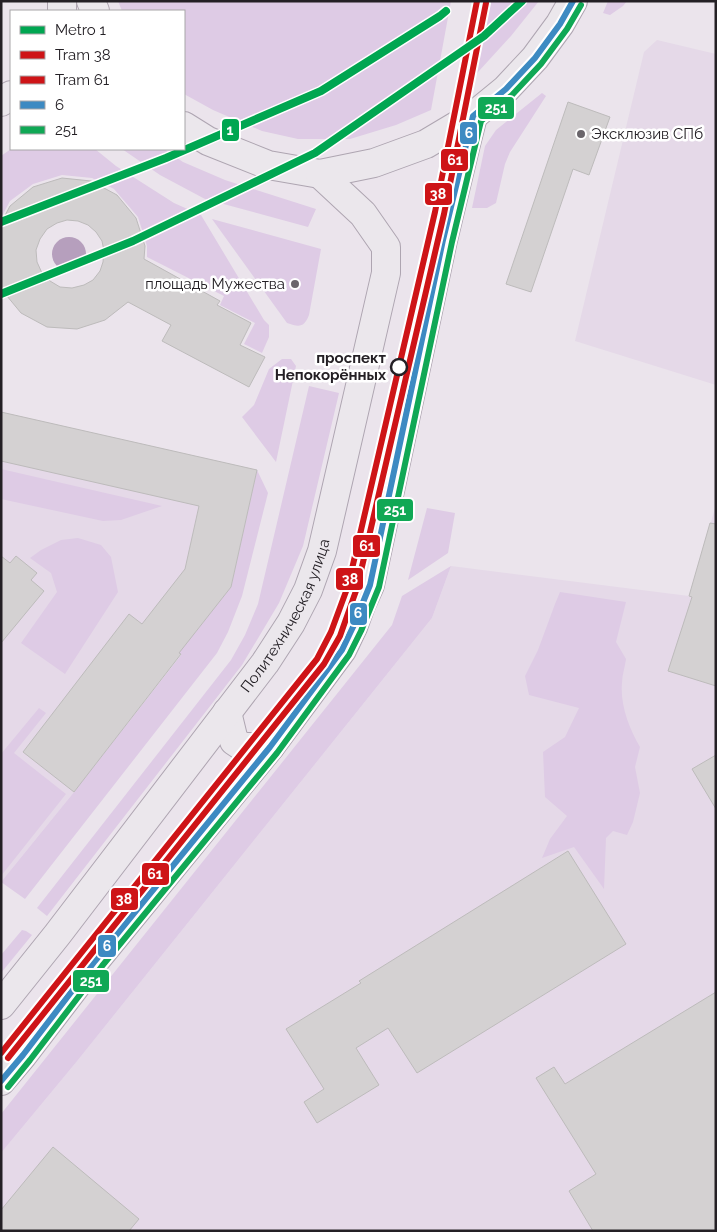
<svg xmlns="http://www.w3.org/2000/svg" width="717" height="1232" font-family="Raleway,sans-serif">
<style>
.built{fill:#e5d9e8}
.green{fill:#decbe5}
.water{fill:#b69fbd}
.building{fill:#d4d1d2;stroke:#bdbbbb;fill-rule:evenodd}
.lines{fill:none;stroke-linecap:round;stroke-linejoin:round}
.major-casing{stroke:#aea5b1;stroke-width:30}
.major{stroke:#ebe7ec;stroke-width:28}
.bus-1-casing{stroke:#fff;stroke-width:10}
.bus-2-casing{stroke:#fff;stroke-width:10}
.bus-1{stroke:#3d8ac2;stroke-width:6}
.bus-2{stroke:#10a855;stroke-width:6}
.tram-1-casing{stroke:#fff;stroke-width:10}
.tram-2-casing{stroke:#fff;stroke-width:10}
.tram-1{stroke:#ce1417;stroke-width:6}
.tram-2{stroke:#ce1417;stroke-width:6}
.metro-1-casing{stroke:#fff;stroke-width:11}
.metro-1{stroke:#00a651;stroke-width:8}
.poi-dot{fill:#6a656b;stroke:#fff;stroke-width:2}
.stop-dot{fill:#fff;stroke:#242025;stroke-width:2.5}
.labels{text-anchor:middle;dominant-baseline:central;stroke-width:5;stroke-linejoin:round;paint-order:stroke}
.poi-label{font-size:15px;fill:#242025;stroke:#fff;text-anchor:start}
.stop-label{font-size:15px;font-weight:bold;fill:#242025;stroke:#fff;text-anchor:end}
.street-label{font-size:15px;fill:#242025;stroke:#fff}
.line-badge{stroke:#fff;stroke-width:2}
.badge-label{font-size:14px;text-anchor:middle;font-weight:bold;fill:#fff}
</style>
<rect width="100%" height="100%" fill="#ebe4ec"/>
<path class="built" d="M657,40L716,54V385L575,341L644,52Z
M1,412L257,470L231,587L74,792L1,882Z
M716,505V1231H1V1153L78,1060L432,618L451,566L689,596Z"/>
<path class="green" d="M118,1H451L431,110L396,125L350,139H298L262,131L213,110L184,94V11H122Z
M484,1H539L511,36L468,83Z
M608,1H627L623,6L610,15L603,13Z
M542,93L546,96L510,152L505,164L496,203L487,208H472L485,146L496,130Z
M11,149H95L116,166L174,203L201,215L264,320L269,325V337L262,353L244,344L255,323L220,305L224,296L147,257V246L138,217L114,189L92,178L62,175L33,184L10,201L1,218V156Z
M122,149H164L183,162L225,180L316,209L308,227L205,199L160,175Z
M212,219L321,249L309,315C304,328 299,327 287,323Z
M282,359H291L296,366L276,462L242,417L254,405L269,369Z
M309,386L339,393L303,546L279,603L242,665L47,916L37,908L231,660L245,635L258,604Z
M1,469L162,506L121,520L103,521L1,499Z
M257,470L268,493L242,596L228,632L217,653L25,899L1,882L74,792L181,655L172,647L194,634L231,587Z
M427,508L455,513L448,553L408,580Z
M78,538L101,545L111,557L118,592L65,674L21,643L57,592L51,573L30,558L41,550L61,540Z
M451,566L432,618L78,1060L1,1153V1114L392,625L402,596Z
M560,592L626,602L616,642L626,659C625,667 622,675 622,683C620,705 629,728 640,747L635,767L640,793L633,822L627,835L613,831L606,838L604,889L574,847L542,858L550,839L567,816L545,797L543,752L565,737L579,708L529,695L525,676L538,650L555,604Z
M39,708L46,713L14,753L66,794L1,876V754Z
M22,930L26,931L32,935L1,973V955Z"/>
<path class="water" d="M52 254a17 17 0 1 1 34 0a17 17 0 1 1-34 0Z"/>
<path class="building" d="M568,102L610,117L589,175L573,169L531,292L506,284Z
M62,178L91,181L117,195L136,218L145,246L144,259L220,301L217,305L251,323L240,345L265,357L249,387L162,341L171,325L128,302L105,320L77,329L47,327L21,313L2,290L1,286V223L10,206L33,187ZM67,220L78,221L88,225L96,232L102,241L104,251L103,262L100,271L93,280L84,285L72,288L60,287L50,281L42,273L37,262L36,250L40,239L47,229L57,223Z
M1,412L257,470L231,587L179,653L181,654L74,792L23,752L129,614L142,624L185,569L199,506L1,461Z
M710,523L716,524V686L668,671L692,597L689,596Z
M1,556L10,563L16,556L37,573L31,580L44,591L1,643Z
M716,755V809L692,769Z
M568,851L626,944L417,1073L388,1028L356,1048L379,1085L317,1123L304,1102L324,1089L286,1029L361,983L359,981Z
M716,992V1231H593L569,1191L596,1174L536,1078L554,1067L565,1084Z
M53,1147L139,1219L129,1231H1V1210Z"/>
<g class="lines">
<defs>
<g id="major">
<path d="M91,1L95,11"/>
<path d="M62,11V1"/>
<path d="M1,102L11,95"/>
<path d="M184,126L208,141L268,165L320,174L374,163L426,144L473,116L506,89L535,58L560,24L573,1"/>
<path d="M227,712L234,741L243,747H270"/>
<path id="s1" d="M1,1005L57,935L265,663L291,623L308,590L322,551L386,273V247L363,214L320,174"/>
<path d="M1,1081L23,1055L95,961L270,747L342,650L353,627L361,605L370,585L443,240L466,144L473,116"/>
</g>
</defs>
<use href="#major" class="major-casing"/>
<use href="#major" class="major"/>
<defs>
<path id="bus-1" d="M1,1081L23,1055L95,961L270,747L342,650L353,627L370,585L443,240L473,116L506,89L535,58L560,24L573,1"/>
<path id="bus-2" d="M8,1087L30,1060L102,966L277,753L349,655L361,631L379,587L452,242L481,121L512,95L541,64L567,29L581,5"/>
</defs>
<use href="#bus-1" class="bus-1-casing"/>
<use href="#bus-2" class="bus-2-casing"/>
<use href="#bus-1" class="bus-1"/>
<use href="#bus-2" class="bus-2"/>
<defs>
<path id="tram-1" d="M1,1053L317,659L331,632L348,586L435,212L477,1"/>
<path id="tram-2" d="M8,1058L324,664L340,636L357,588L444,214L486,3"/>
</defs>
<use href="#tram-1" class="tram-1-casing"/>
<use href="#tram-2" class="tram-2-casing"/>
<use href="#tram-1" class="tram-1"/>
<use href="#tram-2" class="tram-2"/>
<defs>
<path id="metro-1" d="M1,222L166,158L321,91L440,16L446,11
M1,294L133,241L315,153L484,36L522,1"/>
</defs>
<use href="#metro-1" class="metro-1-casing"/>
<use href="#metro-1" class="metro-1"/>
</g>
<g class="poi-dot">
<circle cx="581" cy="134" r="5"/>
<circle cx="295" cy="284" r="5"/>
</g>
<circle class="stop-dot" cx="399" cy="367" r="8"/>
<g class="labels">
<g class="poi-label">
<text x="591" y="134">Эксклюзив СПб</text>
<text x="285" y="284" text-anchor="end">площадь Мужества</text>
</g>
<g class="stop-label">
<text x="386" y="358">проспект<tspan x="386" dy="17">Непокорённых</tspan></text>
</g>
<g class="street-label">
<text stroke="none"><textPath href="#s1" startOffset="484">Политехническая улица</textPath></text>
</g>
</g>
<g class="line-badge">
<rect x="477" y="96" width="38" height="24" rx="5" fill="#10a855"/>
<rect x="221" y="118" width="19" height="24" rx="5" fill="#00a651"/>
<rect x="459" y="121" width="19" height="24" rx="5" fill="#3d8ac2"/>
<rect x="440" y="148" width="29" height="24" rx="5" fill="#ce1417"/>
<rect x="424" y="182" width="29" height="24" rx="5" fill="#ce1417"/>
<rect x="376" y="498" width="38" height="24" rx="5" fill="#10a855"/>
<rect x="352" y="534" width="29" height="24" rx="5" fill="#ce1417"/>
<rect x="335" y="567" width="29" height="24" rx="5" fill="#ce1417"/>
<rect x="349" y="602" width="19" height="24" rx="5" fill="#3d8ac2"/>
<rect x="141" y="862" width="29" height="24" rx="5" fill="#ce1417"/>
<rect x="110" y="887" width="29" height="24" rx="5" fill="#ce1417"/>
<rect x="97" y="934" width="20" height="24" rx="5" fill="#3d8ac2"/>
<rect x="72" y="969" width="38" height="24" rx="5" fill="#10a855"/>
</g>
<g class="badge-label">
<text x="496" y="113">251</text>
<text x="230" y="135">1</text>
<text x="469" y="138">6</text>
<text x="455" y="165">61</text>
<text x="438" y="199">38</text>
<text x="395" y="515">251</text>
<text x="367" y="551">61</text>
<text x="350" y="584">38</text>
<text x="358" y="618">6</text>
<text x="155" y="879">61</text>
<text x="124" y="904">38</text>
<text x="107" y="951">6</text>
<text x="91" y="986">251</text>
</g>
<rect width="717" height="1232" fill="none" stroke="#242025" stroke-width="5"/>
<rect x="10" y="10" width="175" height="140" fill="#ffffff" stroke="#a7a6a8"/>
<rect x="20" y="26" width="25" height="8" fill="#00a651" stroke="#a7a6a8"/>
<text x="55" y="35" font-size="15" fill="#242025">Metro 1</text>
<rect x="20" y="51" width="25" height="8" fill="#ce1417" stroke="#a7a6a8"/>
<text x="55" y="60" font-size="15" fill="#242025">Tram 38</text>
<rect x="20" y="76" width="25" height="8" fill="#ce1417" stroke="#a7a6a8"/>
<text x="55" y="85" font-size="15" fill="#242025">Tram 61</text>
<rect x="20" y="101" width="25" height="8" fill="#3d8ac2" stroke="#a7a6a8"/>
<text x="55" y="110" font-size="15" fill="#242025">6</text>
<rect x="20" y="126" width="25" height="8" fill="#10a855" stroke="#a7a6a8"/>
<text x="55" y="135" font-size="15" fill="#242025">251</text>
</svg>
